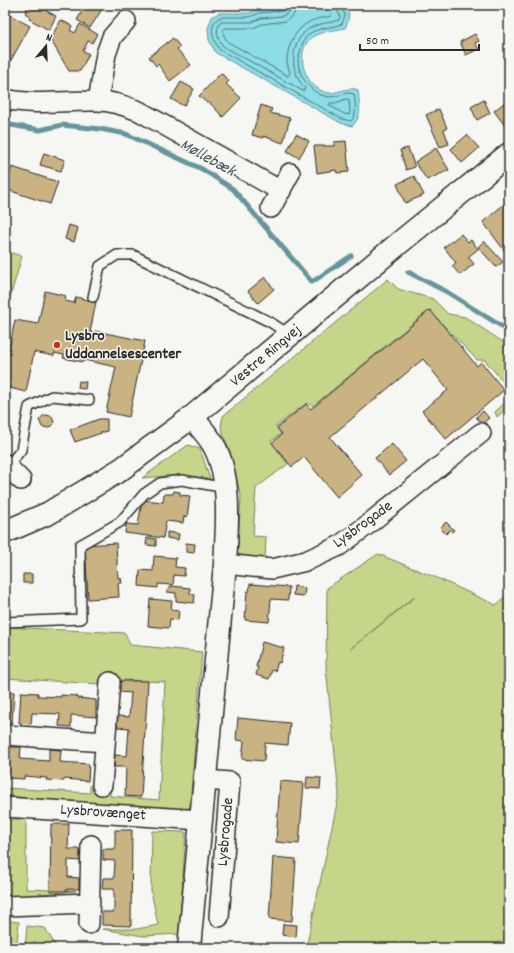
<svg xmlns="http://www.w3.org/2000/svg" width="514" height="953" font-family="Dekko,sans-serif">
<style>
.green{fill:#c5d589;stroke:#78805a;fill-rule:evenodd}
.water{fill:#8cdde6;stroke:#65969b}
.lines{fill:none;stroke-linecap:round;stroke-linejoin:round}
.shore{stroke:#527276;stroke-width:1}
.stream{stroke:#65969b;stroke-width:5}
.building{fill:#cab382;stroke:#2b2b2b}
.service-casing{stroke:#2b2b2b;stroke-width:12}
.minor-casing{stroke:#2b2b2b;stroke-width:22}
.tertiary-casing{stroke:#2b2b2b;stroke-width:25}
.secondary-casing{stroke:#2b2b2b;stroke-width:25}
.service{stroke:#f6f6f2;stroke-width:9}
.minor{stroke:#f6f6f2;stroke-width:19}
.tertiary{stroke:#f6f6f2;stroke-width:22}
.secondary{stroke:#f6f6f2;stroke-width:22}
.poi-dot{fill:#c8321e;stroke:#f6f6f2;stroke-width:1.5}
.labels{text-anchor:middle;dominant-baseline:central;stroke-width:3;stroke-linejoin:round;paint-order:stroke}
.poi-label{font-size:16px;font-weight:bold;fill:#2b2b2b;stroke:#f6f6f2;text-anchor:start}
.street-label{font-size:16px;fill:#2b2b2b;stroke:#f6f6f2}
.water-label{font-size:17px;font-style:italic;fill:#43585a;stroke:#f6f6f2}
</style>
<rect width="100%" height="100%" fill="#f6f6f2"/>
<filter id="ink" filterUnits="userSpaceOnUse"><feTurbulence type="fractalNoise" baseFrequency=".025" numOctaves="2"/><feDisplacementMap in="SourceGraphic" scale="8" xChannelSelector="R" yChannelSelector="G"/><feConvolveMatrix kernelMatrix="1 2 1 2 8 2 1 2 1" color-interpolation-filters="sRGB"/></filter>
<g filter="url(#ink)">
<path class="green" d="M5,251L22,256L5,315Z
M388,279L398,289L433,299L448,314L465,317L509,346V353L503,365L509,370V389L485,360H477L429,310L313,406L307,403L276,426L281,434L271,441L288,464L256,488L253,536L266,537L265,558L237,556L241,496L221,426L223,416Z
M509,399V406L497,417L495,412Z
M188,445L200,449L210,479L181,475L142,478Z
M378,554L437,578L496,605L509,593V933L498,948H306L339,794L326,668L327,588ZM415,597L350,649L414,597Z
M5,627L125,633L130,645L202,652L190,807L182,811L5,796V788L90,793V785L110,787V796L159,800L165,682L100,679L98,684L5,678Z
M5,819H26V889L76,891L5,897Z
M152,831L186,832L179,934L143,936L102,929H137L158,925L151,891Z
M5,912H9L10,921L19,922L17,942L5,944Z
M27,926L45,928L57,948H25Z"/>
<path class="water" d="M304,5H342C352,9 349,20 345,28C336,30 316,32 310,39C295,54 304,83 322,91C332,96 339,90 349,89C351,88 355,89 358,90C359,103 363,116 352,126L341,123L216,53L209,40L208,28L212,17L219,13H250L258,9Z"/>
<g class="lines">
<path class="shore" d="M285,5V9L282,11L259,13L250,17H220C207,25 213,40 220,50L342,119L351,121C358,115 355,102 354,94C344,90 335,101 321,95C309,90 298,74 298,61C298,57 300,53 301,49C302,45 304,38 308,35C317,27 332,28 342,24L345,15L341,5
M290,5L289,12L283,16L261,18L252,22H221C214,30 218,39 223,46L303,91L305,88C303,85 299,82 298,78C289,61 294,36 312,27C320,23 330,23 339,20L340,16L337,10L336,5
M297,5L294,14L286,21L262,24L253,28H225L223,30L224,36L228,42L288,76L290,73C289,69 287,65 287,61C287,45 296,29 309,22C316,18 324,18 331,16L330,5
M347,99L349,100L350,112L349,115L344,114L329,105L330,103H335Z"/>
<path class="stream" d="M5,124L40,130L62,125L100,129L126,134L202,169L233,189L312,282L351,256
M408,272L447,292L509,331"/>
</g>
<path class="building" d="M29,5H36L56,16L49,30L29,19L31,17L25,13Z
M86,5L104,6L90,28L77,20Z
M10,15L30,26L10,62L5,59V24Z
M61,20L72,26L70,30L75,33L80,24L97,34L92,43L88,41L83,51L89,54L80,71H69L50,39Z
M475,34L479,41L475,43L479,49L466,55L460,42Z
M173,38L180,47L177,49L191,65L170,81L158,64L156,66L149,57Z
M221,73L229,81L226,84L241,98L223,117L209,102L207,103L199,96Z
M181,82L194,89L184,106L171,99Z
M509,99V124L506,127L494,111Z
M484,100L490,113L477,120L471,107Z
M261,105L272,109L270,113L290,118L283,143L263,136V138L252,135Z
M439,109L447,128L444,130L449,144L440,147L426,115Z
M296,134L309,141L299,158L287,151Z
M467,135L479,148L462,163L451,149Z
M346,141L349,172L337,173L336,170L317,173L314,146H334V142Z
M408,148L415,167L406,170L400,150Z
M436,148L449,170L427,180L415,162Z
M44,153L65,160L61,171L40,165Z
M12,167L58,182L50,204L5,189Z
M414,176L424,195L405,203L397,184Z
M509,200V252L507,254L483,222Z
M69,225L78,228L74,242L65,239Z
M461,234L468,242L471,240L478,249L468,257L474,264L460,275L452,266L456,263L444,247Z
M484,241L503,262L496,267L478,247Z
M265,277L274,289L258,303L248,291Z
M45,291L66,296L65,301L74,303L76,297L96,302L90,332L95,333V331L145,341L129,417L106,412L116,367L84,360L83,362L63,358L64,355L54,353V356L34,352L26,392L5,387V368L15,320L38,324Z
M430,310L477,366L481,362L504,390L446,439L422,411L448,390L423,359L330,437L362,475L337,497L304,457L292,467L272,443L282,434L277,428L306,404L311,409Z
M79,381L86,382L85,389L78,388Z
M483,411L489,418L482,424L476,417Z
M44,415L52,416L54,423L49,428L42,427L39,420Z
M99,419H107V431L75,442L70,430Z
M392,444L406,461L389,475L375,458Z
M174,491L180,492V495L190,496L187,517L184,516L183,523L166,521L163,538L125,533L126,524L138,525L142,502L144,500L163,502L164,494H173Z
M446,522L454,530L452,532L450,530L446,534L440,528Z
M167,532L179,534L178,540L167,538Z
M147,538L156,539V546L146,545Z
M116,543L118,578H121L122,583H118L119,597L88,599L85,545Z
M186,543L195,544L194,553L186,552Z
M154,556L176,558L175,567L185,568L184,576L174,575L173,585L158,584V588L139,586L140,570L153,571Z
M23,574H32V583H23Z
M250,584L289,587L288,600L271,599L269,622L245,620L247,591L249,592Z
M172,586L190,588V594L195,595L194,603L176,601V593L167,592L168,589Z
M294,586L305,588L304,596L293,595Z
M150,599L172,601L171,610L179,611L178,620L170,619L169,628L148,626Z
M262,642L284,648L280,663L278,662L275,671L272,670L269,679L256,675L258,667H256Z
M120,681H148L141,797L125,796L126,767H114L115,755L127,756L129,728L117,727L118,716L129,717L131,693L119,692Z
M5,691L14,692L12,723H5Z
M21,692L38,693V696L61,697V695L77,696L78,698L96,700V717L71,715V727L59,726L60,714L32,713L31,724L19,723Z
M238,718L290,723L288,745L265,743L264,761L242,759L244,741L236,740Z
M9,747H21L20,759L49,761V749L61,750L60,762L89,764L88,781L64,779V781L46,780L47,778L24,776V779L7,778Z
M307,777L321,778L320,789L306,788Z
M280,781L304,783L299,844L276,842Z
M51,824H69L68,849H80V861L68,860V877L79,878V889H67V891H50Z
M115,830H132L131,926L102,925V912H114V889H102L103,878H114L115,861L103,860V849H115Z
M273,857L296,859L292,921L269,919Z
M283,924L297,925L296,937L282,935Z
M132,945L155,947V948H131Z"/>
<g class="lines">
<defs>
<path id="service" d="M93,297L100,266L117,255H133L270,322L290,335
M8,466L21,450L29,407L52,396L89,400
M5,622L81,619L80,545L120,522L144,494L160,483L182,480L226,488"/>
<path id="minor" d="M5,99C36,106 66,100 97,101C112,101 125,106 139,111L281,191
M98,101L106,54L112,37L126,21
M271,208L290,173
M5,464L21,480
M225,564L272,569L306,561L339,546L366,526L481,433
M5,735L105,742
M205,780L230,782L219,917
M102,785L110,682
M5,807L201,820
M5,906L90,903
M89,924L91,845"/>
<path id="tertiary" d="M189,948L225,564C227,527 232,477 213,444C207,434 199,426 192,417"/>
<path id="secondary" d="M5,532L49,513L120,470L192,417L404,239L509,154"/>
</defs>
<use href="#service" class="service-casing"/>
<use href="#minor" class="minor-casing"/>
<use href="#tertiary" class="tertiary-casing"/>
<use href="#secondary" class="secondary-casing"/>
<use href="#service" class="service"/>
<use href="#minor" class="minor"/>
<use href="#tertiary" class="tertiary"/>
<use href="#secondary" class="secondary"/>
</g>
</g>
<circle class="poi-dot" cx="57" cy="345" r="4"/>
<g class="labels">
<g class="poi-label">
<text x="65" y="336">Lysbro<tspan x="65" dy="18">Uddannelsescenter</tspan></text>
</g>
<g class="street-label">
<text transform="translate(266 356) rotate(-40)">Vestre Ringvej</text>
<text transform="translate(363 525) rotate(-36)">Lysbrogade</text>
<text transform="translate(103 813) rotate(4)">Lysbrovænget</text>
<text transform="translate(226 832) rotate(-85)">Lysbrogade</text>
</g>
<g class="water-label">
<text transform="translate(207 159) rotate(29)">Møllebæk</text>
</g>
</g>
<rect width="514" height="953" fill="none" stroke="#f6f6f2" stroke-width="20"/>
<rect x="10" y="10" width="494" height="933" fill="none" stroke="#2b2b2b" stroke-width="1.5" filter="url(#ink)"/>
<g transform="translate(46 46) rotate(19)" stroke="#f6f6f2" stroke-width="3" paint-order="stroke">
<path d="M0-3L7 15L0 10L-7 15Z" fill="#2b2b2b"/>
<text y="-6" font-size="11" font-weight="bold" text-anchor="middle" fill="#2b2b2b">N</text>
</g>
<path d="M360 44v6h119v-6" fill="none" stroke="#2b2b2b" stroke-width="2"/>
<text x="366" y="44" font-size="12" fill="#2b2b2b" stroke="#f6f6f2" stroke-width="3" paint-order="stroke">50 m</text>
</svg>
